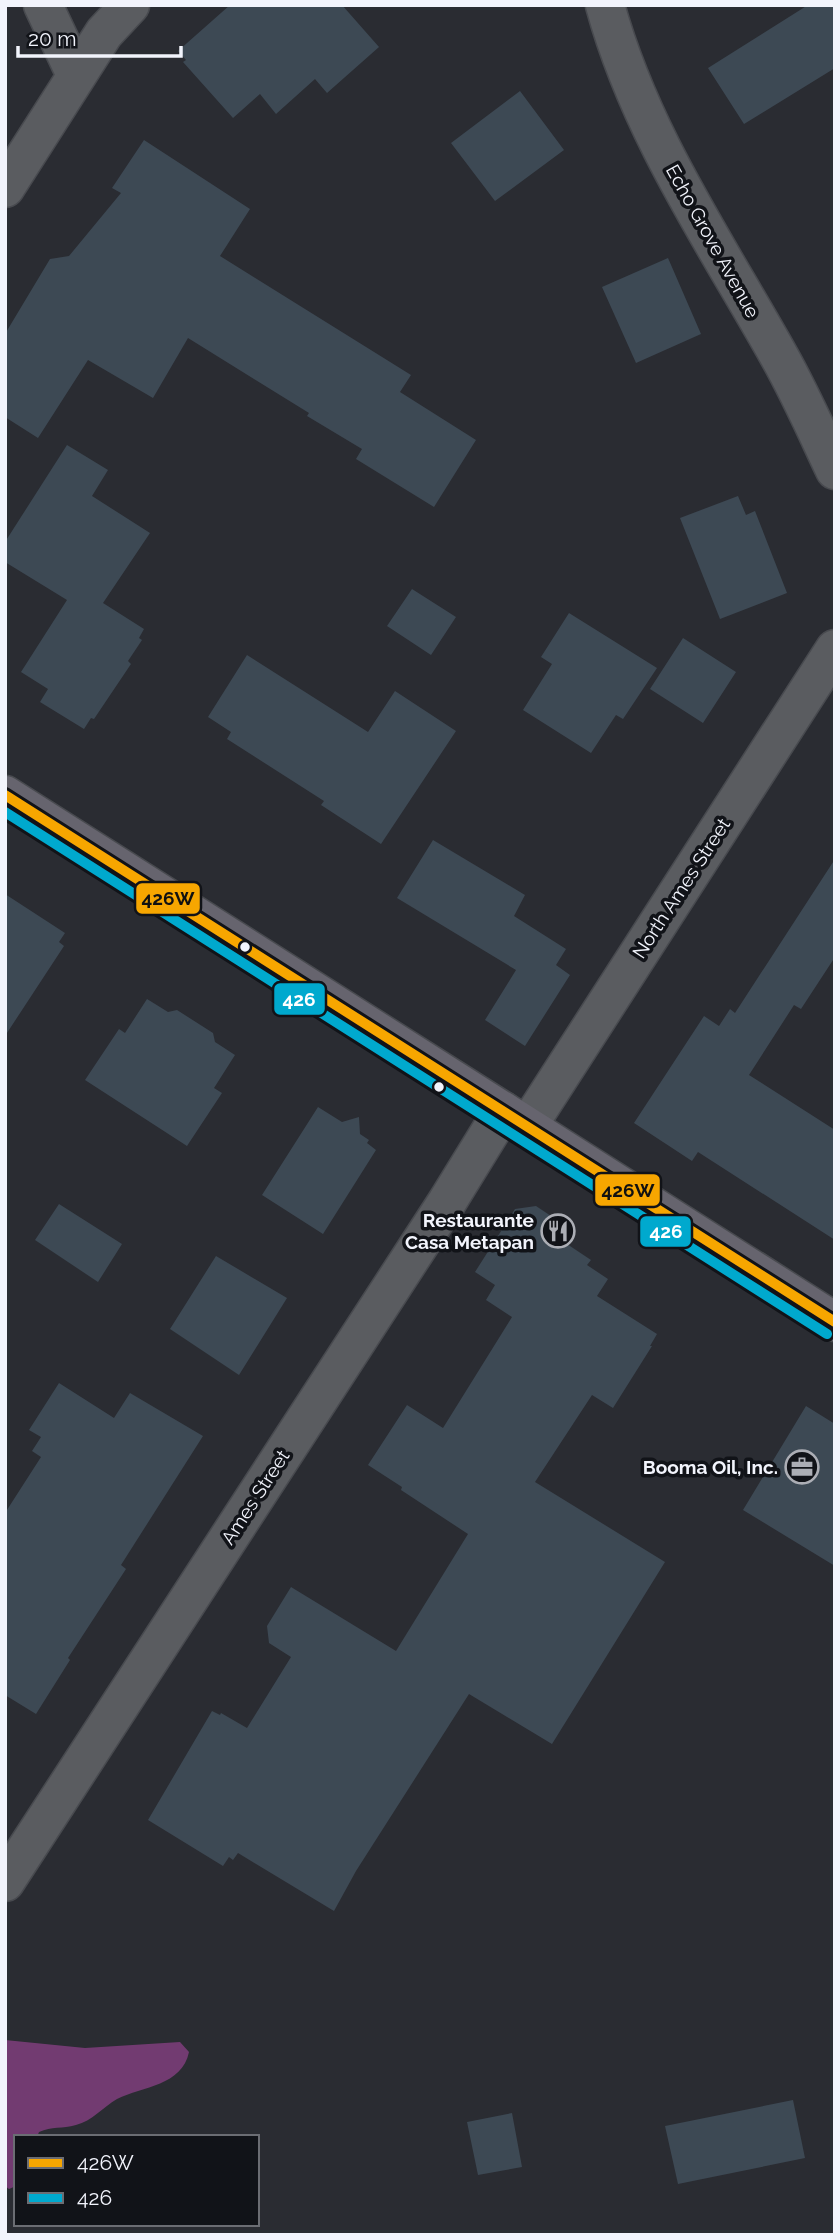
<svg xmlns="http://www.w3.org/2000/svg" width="840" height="2240" font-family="Raleway,sans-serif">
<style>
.forest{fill:#723b71}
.building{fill:#3d4954}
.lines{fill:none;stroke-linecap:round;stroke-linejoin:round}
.minor-casing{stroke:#484a4f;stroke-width:41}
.major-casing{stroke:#484a4f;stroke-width:41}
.minor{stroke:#5a5c60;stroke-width:38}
.major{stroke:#66646e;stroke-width:38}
.bus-1-casing{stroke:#111318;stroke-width:16}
.bus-2-casing{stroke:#111318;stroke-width:16}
.bus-1{stroke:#f7a600;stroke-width:10}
.bus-2{stroke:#00a9ce;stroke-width:10}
.bus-dot{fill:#f2f4fc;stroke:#111318;stroke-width:2.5}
.labels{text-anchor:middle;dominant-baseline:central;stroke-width:7;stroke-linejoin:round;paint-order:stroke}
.street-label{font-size:19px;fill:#f2f4fc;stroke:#111318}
.poi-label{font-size:19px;font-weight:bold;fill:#f2f4fc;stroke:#111318;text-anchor:end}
.line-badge{stroke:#111318;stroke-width:2.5}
.badge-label{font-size:19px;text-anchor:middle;font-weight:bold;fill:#fff}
.pale-badge-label{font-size:19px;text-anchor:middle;font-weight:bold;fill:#111}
</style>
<rect width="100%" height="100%" fill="#2a2c32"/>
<path class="forest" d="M5,2040L85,2048L180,2042L189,2052C182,2086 143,2086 117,2099C103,2107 92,2121 76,2125C62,2129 52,2126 39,2132L37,2137H16V2186L9,2189L5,2186Z"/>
<path class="building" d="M230,5H342L379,47L327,93L315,79L276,114L260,94L233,118L183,62L186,60L178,51Z
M808,5H835V68L744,124L708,68Z
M520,91L564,150L495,201L451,143Z
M144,140L250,209L220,256L411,375L400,392L476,440L434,507L356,459L362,449L307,416L309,413L188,338L153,398L88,360L38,438L5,417V334L50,259L69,256L121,193L112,188Z
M668,258L701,334L636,363L602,287Z
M67,445L108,470L92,496L150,533L103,603L144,629L139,638L142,640L128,661L131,664L94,719L91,718L84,729L40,702L48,689L21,672L67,600L5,562V542Z
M738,496L746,515L755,511L787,593L720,619L680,518Z
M412,589L456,617L431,655L387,626Z
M569,613L657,668L623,719L616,715L591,753L523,710L552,664L541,657Z
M683,638L736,672L703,723L650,689Z
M247,655L368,732L395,691L456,731L381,844L321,805L324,801L227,739L231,732L208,717Z
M433,840L525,895L514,916L566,949L556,965L570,975L525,1046L485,1020L516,970L397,898Z
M835,859V957L801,1009L794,1005L749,1075L835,1130V1240L698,1152L692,1161L634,1123L704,1016L719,1026L730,1009L735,1013Z
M5,894L65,933L59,942L64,946L5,1036Z
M147,999L168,1012L177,1010L213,1033L215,1042L235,1055L214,1088L222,1093L187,1146L85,1080L119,1029L125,1033Z
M318,1107L342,1122L359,1117L360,1134L369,1140L367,1143L376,1150L323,1234L262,1195Z
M59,1204L122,1244L98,1282L35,1240Z
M536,1206L572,1230L564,1242L591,1260L587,1265L608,1279L597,1296L657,1334L650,1346H652L613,1408L592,1395L535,1482L665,1562L552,1744L469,1694L356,1871L334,1911L238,1853L233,1860L229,1857L223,1866L148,1820L212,1711L220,1715L221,1713L247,1728L291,1657L269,1643L267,1626L291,1587L396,1651L468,1534L401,1490L402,1487L368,1465L407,1405L443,1428L512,1317L486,1300L495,1285L475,1272L515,1209Z
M216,1256L287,1298L239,1375L170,1329Z
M59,1383L114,1418L130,1393L203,1436L121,1565L126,1569L68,1658L70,1660L36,1714L5,1695V1513L41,1457L32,1451L41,1437L29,1430Z
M806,1406L835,1424V1566L743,1510Z
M793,2100L805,2158L678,2184L665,2126Z
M512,2113L522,2167L478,2175L467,2122Z"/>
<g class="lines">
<defs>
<path id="minor" d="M43,5L76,75
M605,5C640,133 715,242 779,356C800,393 817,432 835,470
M5,188L104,33L130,5
M527,1127L835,649
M5,1882L447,1202L503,1111"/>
<path id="major" d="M5,795L835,1322"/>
</defs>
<use href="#minor" class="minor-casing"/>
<use href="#major" class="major-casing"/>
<use href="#minor" class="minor"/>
<use href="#major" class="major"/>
<defs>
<path id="bus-1" d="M5,795L835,1322"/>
<path id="bus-2" d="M5,812L827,1334"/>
</defs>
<use href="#bus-1" class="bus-1-casing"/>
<use href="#bus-2" class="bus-2-casing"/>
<use href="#bus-1" class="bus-1"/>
<use href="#bus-2" class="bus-2"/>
</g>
<defs>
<symbol id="restaurant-ring" viewBox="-11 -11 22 22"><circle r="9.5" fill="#111318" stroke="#acaeb5" stroke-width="1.5"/><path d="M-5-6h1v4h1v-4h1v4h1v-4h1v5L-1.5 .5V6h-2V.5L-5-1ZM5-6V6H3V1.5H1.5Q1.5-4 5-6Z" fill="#acaeb5"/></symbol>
<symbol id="office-ring" viewBox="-11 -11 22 22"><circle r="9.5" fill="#111318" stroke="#acaeb5" stroke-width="1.5"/><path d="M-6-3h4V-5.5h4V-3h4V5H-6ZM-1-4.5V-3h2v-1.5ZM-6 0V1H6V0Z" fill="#acaeb5"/></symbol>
</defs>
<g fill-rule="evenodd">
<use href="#restaurant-ring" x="539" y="1212" width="38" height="38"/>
<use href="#office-ring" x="783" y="1448" width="38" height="38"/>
</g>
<g class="bus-dot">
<circle cx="245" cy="947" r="6"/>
<circle cx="439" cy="1087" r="6"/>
</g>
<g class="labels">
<g class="street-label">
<text transform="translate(713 241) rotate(61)">Echo Grove Avenue</text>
<text transform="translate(681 888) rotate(-57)">North Ames Street</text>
<text transform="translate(255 1497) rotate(-57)">Ames Street</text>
</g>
<g class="poi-label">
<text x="534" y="1220">Restaurante<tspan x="534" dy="22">Casa Metapan</tspan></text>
<text x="778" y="1467">Booma Oil, Inc.</text>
</g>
</g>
<g class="line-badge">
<rect x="135" y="882" width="66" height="33" rx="7" fill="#f7a600"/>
<rect x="273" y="982" width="53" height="34" rx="7" fill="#00a9ce"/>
<rect x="594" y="1173" width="67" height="34" rx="7" fill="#f7a600"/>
<rect x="639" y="1215" width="53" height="33" rx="7" fill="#00a9ce"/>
</g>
<g class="badge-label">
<text x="299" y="1006">426</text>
<text x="666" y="1238">426</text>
</g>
<g class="pale-badge-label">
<text x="168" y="905">426W</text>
<text x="628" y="1197">426W</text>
</g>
<rect width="840" height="2240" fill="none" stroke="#f2f4fc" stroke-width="14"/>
<rect x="14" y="2135" width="245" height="91" fill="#111318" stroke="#6b6d73" stroke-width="2"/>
<rect x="28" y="2158" width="35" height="10" fill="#f7a600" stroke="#6b6d73" stroke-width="2"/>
<text x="77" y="2170" font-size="21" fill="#f2f4fc">426W</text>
<rect x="28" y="2193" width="35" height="10" fill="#00a9ce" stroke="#6b6d73" stroke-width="2"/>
<text x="77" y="2205" font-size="21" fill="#f2f4fc">426</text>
<path d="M18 46v10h163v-10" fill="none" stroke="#f2f4fc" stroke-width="3.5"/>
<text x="28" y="46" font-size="21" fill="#f2f4fc" stroke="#111318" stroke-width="5" paint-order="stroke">20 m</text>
</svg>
